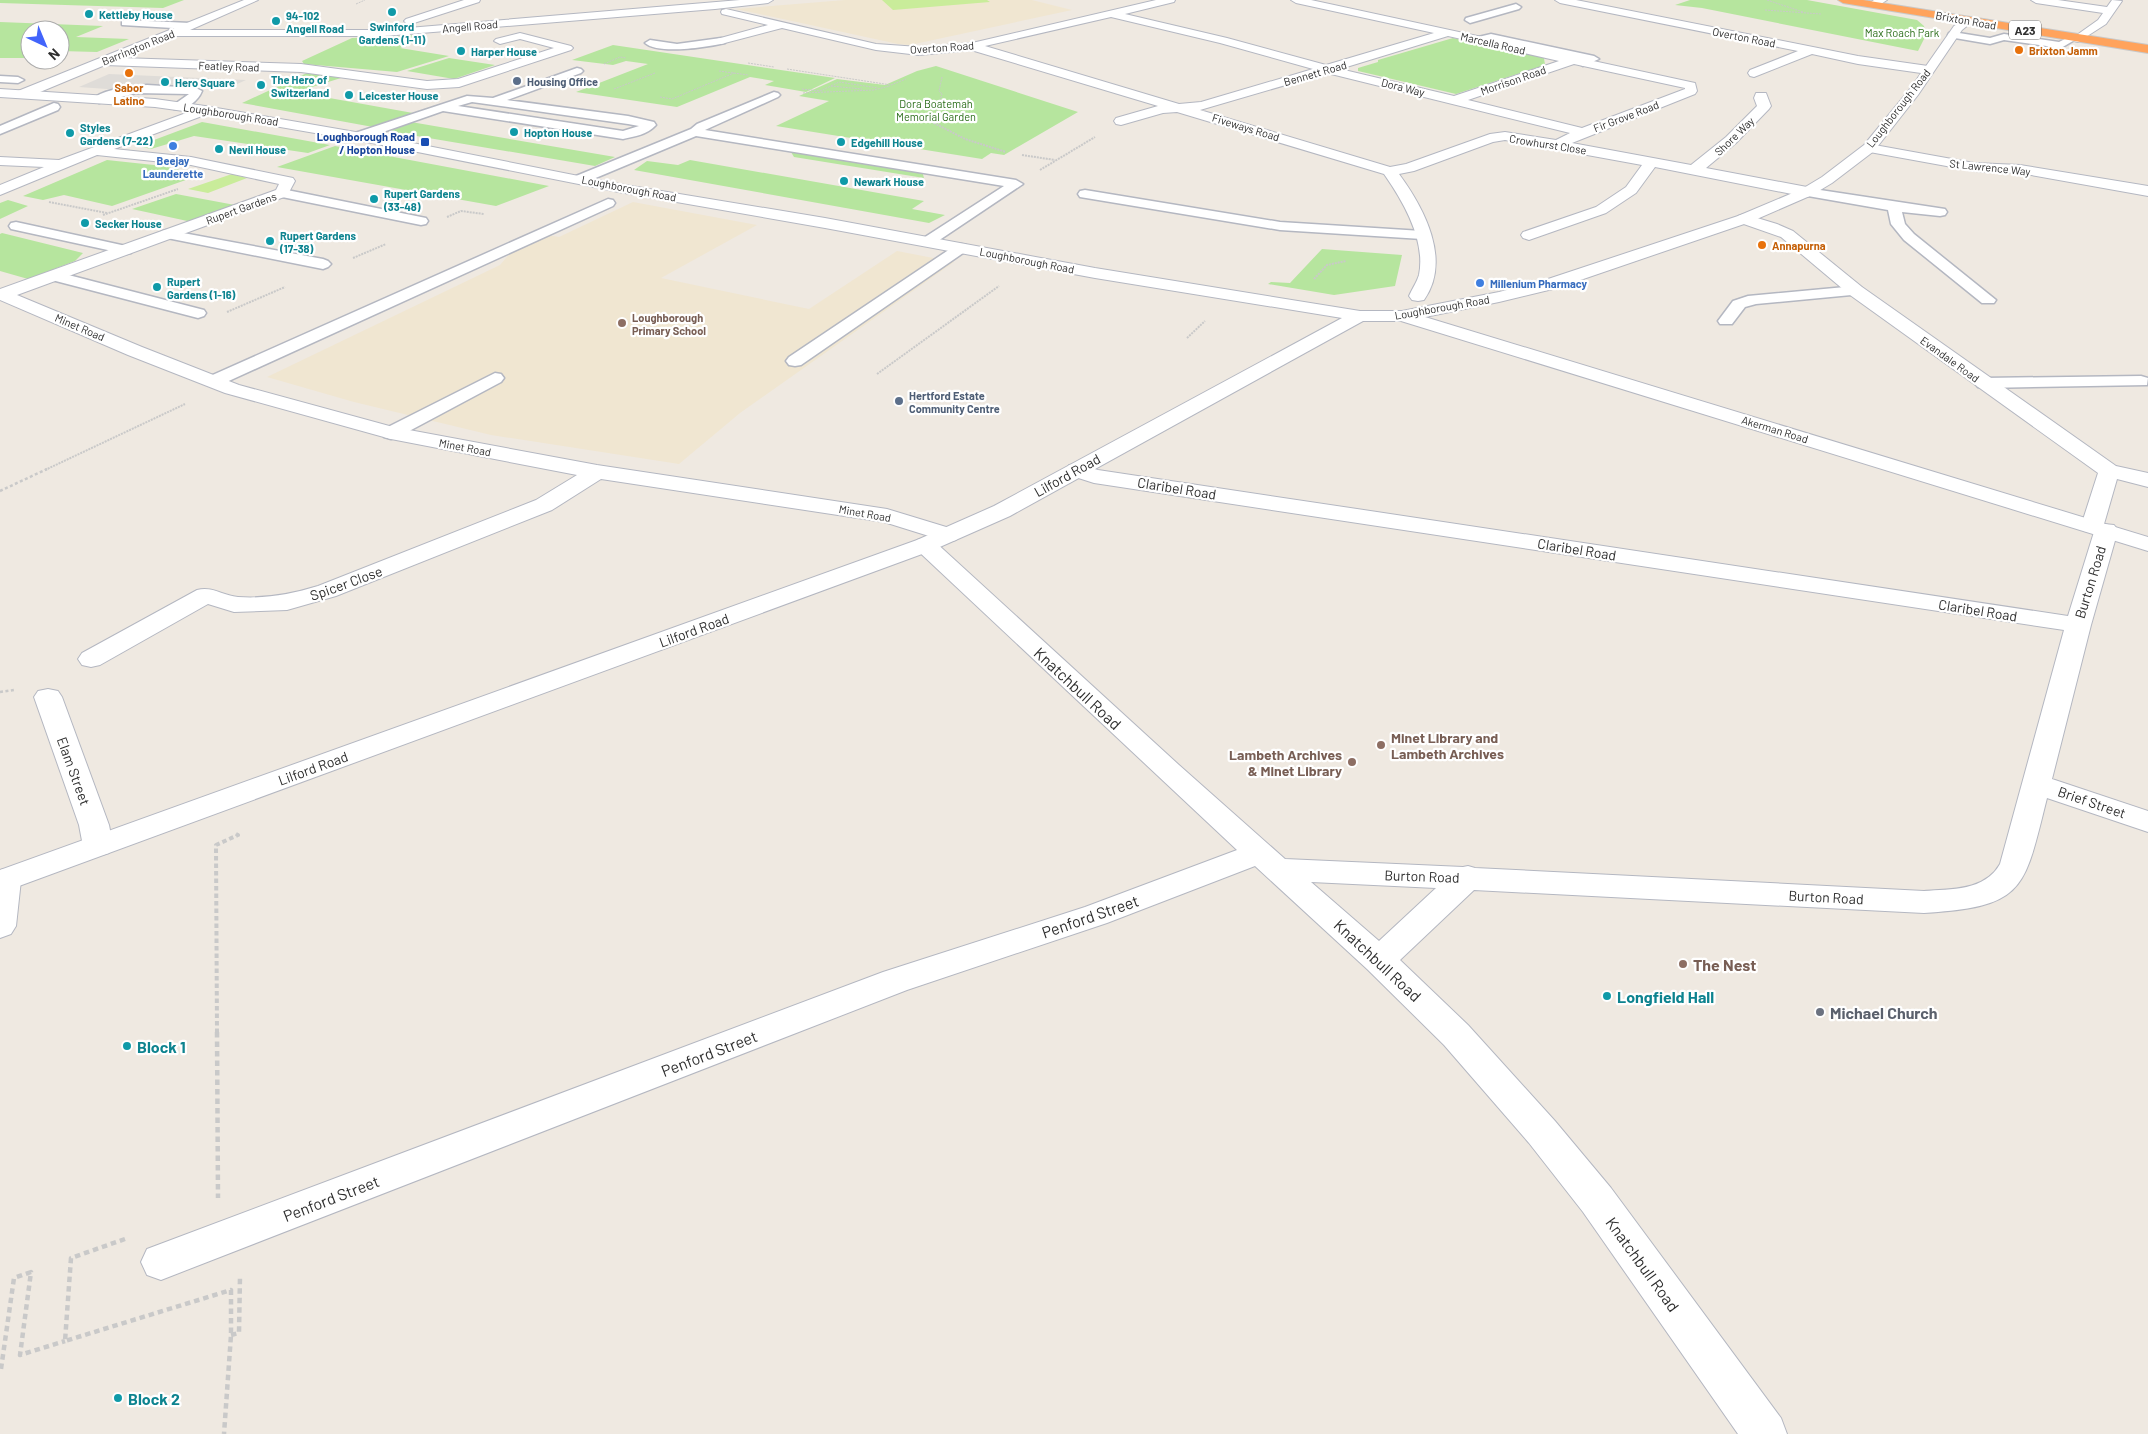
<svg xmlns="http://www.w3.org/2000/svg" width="2148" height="1434" font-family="Barlow,sans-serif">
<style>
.education{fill:#f0e6d1}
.green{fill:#b6e59e}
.pitch{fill:#c9ec9a}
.plaza{fill:#dfdcd8}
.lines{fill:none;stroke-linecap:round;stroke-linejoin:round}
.lane-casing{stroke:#b4b7c1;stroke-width:3}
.street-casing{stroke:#b4b7c1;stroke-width:2}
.secondary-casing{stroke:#b4b7c1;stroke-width:2}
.highway-casing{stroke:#c9c9c9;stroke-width:2}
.path-far4{stroke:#c9c9c9;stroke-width:1;stroke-dasharray:2 1;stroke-linecap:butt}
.path-far3{stroke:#c9c9c9;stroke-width:2;stroke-dasharray:2 1;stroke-linecap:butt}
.path-far2{stroke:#c9c9c9;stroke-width:2.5;stroke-dasharray:3 2.5;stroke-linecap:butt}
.path-far1{stroke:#c9c9c9;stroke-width:4;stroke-dasharray:4.5 3;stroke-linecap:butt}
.path{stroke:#c9c9c9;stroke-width:4.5;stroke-dasharray:5.5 4;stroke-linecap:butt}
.lane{fill:#fff;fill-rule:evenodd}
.street{fill:#fff;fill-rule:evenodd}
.secondary{fill:#fff;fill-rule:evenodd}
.highway{fill:#ffa35c;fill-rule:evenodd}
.culture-dot{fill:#0f9aa8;stroke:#fff;stroke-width:2}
.food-dot{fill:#e8710a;stroke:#fff;stroke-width:2}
.service-dot{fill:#5c6f8a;stroke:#fff;stroke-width:2}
.transit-dot{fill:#1a4fb4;stroke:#fff;stroke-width:2}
.shop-dot{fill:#3f7fe0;stroke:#fff;stroke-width:2}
.education-dot{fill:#8d6e63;stroke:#fff;stroke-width:2}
.worship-dot{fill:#6b7280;stroke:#fff;stroke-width:2}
.labels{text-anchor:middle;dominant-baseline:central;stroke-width:4.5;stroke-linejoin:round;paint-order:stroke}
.far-culture-label{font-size:11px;font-weight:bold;fill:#0d838f;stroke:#fff;text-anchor:start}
.far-street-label{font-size:11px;fill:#2e2e2e;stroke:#fff}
.far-park-label{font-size:11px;fill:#2c6e1b;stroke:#fff}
.far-food-label{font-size:11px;font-weight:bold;fill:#c56008;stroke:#fff;text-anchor:start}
.far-service-label{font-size:11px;font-weight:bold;fill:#4e5e75;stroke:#fff;text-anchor:start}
.far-transit-label{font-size:11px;font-weight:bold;fill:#164399;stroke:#fff;text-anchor:end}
.far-shop-label{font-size:11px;font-weight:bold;fill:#366cbe;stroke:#fff}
.far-education-label{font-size:11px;font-weight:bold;fill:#785e54;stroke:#fff;text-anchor:start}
.shield{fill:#fff;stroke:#6d6d6d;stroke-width:1}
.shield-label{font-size:12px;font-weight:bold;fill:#2e2e2e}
.street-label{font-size:14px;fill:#2e2e2e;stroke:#fff}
.education-label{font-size:14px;font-weight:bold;fill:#785e54;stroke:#fff;text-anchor:start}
.near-street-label{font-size:16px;fill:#2e2e2e;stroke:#fff}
.near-education-label{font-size:16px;font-weight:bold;fill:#785e54;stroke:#fff;text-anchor:start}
.near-culture-label{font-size:16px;font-weight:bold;fill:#0d838f;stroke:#fff;text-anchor:start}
.near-worship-label{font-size:16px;font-weight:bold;fill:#5b616d;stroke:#fff;text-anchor:start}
</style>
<rect width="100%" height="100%" fill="#efe9e1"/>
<path class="education" d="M845,0H1032L1072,10L910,45L898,44L736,9Z
M633,202L757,225L661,278L809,309L897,251L954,262L740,413L679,464L491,435L354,402L267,377L500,265L512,251L546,235L559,237Z"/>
<path class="green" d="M0,0H225H184L163,8L0,3Z
M1690,0H1807L1917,20L1924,26L1926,35L1918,51L1702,8L1675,5Z
M0,22L103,26L76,37L129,39L97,52L60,51V30H30V58H0Z
M416,35L420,40L400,48L449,56L397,72L304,64L302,61L352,38Z
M1453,38L1544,58L1545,65L1456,94L1358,71V68L1378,62V60Z
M613,45L835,78L806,92L765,85L774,81L750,77L677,107L576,92L648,64L626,61L613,65L572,60Z
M449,58L495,65L454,79L407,71Z
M936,66L1078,112L1004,155L991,153L982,159L776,126L829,101L799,96L837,79L885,85L917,71Z
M307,73L341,78L296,92L413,113L373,127L242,103Z
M202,122L330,145L308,153L194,136L151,149L138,146Z
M411,122L615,157L595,166L387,131Z
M335,146L549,186L496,206L277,167Z
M805,150L922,171L924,178L794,157L791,152Z
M107,160L163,166L200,175L112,206L64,195L43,200L23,196Z
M690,160L924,201L912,209L945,215L929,223L634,170L647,161L678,165Z
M176,194L235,205L192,222L132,209Z
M8,200L28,206L0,219V203Z
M0,234L2,233L83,253L75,261L28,279L0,271Z
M1322,249L1402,255L1395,286L1334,295L1268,284L1271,282L1290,283Z"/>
<path class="pitch" d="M882,0H987L990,2L893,10Z
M232,174L247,178L208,193L188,189Z"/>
<path class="plaza" d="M109,74L246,80L226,89L150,85L121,90L79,87Z"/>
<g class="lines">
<defs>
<path id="lane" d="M1516,4L1521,7L1519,9L1470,23L1465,20L1466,18Z
M126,20L190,23L195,26L190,29L122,25V21Z
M1953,32L1990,38L2004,34L2059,42L2073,35L2078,38L2061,48L2004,40L1990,44L1949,37L1948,35L1949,33Z
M1491,34L1594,56L1599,59L1583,66L1578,63L1582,60L1491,40L1478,43L1473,40L1474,38Z
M721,38L725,39L726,41L725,43C708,47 658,55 645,43L650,40L677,44Z
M577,68L581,69L583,71L581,73L507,100L628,116L654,122L656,125C647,135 635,136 623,139L443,111L363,139H355L353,136L355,133L467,96L493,98ZM472,102L628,124L639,126L623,131L458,106Z
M0,76L18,77L24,80L18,83L0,82Z
M147,85L196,88L202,91C198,101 186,111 174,109L172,106L189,94L136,93L99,103L93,99C103,89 133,86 147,85Z
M774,92L778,93L780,95L778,97L705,130L1016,180L1023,184L932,245H922L920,242L922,239L1004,186L696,136L586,182H576L574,179L576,176L691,129L697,124Z
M54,103L58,104L60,107L58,110L0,134V126Z
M1807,188L1945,209L1947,212L1945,215L1940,216L1902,212L1905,224L1914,234L1996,300L1994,303H1982L1904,240L1891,224L1888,210L1802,195L1800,192Z
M282,189L421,217L426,218L428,221L426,224L421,225L277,196L275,193Z
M1085,190L1280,222L1422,231L1427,232L1429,235L1427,238L1422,239L1280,230L1080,197L1078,194L1080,191Z
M608,199L613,200L615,203L613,206L220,385L214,386L208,385L205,381L208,377Z
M16,222L126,246L131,247L133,250L131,253L126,254L11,229L9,226L11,223Z
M167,230L323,259L328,261L331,264L328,267L323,269L162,237L160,234L162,231Z
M961,244L966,245L968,248L966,251L801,365L795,366L789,365L786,361L789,357L956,245Z
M53,271L204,310L206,313L204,316L198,318L48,279L45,276L48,273Z
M1856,286L1862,288L1864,291L1862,294L1756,304L1745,307L1732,324H1720L1718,321L1733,301L1748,296Z
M495,373L501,374L504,378L501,382L398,437L391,439L384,437L382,433L384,429Z
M2141,376L2148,378L2147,385L1984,388L1978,387L1975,383L1978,379L1984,378Z"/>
<path id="street" d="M244,0H258L190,30H384L740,0H773L768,3L715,9L384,36H174L121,58L301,64L427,81L458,79L554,48L520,39L500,44L494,41L496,39L520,33L571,46L573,48L571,50L459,87L427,89L301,72L105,65L28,97H18L17,94L18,91Z
M464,0H480L479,2L414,23H406L404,21L406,19Z
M1156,0H1175L1174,2L1125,14L1227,38L1326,65L1434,33L1296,3L1291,0H1311L1695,83L1697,91L1695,94L1572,143L1691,165L1726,137L1757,106L1754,98L1756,93H1766L1771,106L1769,109L1736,143L1706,168L1807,187L1812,189L1815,192L1812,195L1807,197L1655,167L1636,193L1606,213L1529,240L1523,238L1521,235L1523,232L1596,207L1626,187L1642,165L1505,140L1493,142L1414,171L1399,174C1424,208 1452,260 1424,300L1418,301L1412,300L1409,296C1412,289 1417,282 1419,275C1426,240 1403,201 1384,174L1177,112L1163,113L1121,125L1116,124L1114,121L1116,118L1158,106L971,50L919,55L876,50L782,28L721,44L715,41L717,39L768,25L722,14L721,12L722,10L726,9L876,44L919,47L972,43ZM1111,17L1220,43L1313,69L1201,102L1179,104L985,46ZM1448,36L1559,61L1454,96L1340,69ZM1574,64L1685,88V89L1582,128L1468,100ZM1327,73L1570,133L1556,140L1505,132L1490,134L1406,164L1390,167L1200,110Z
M1555,0H1576L1858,56L1928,66L1934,70L1928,74L1858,64L1812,54L1754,77L1750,76L1748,73L1750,70L1798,51L1560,3Z
M1874,0H1887L1876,7H1868L1867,5Z
M2031,0H2058L2107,7L2112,0L2122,1L2106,24L2078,42L2074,41L2072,39L2074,37L2098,20L2103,13L2036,3Z
M205,106L212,110L210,113L114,149L191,157L293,178L295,181L287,196L17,295L142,347L239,385L393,427L597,465L887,509L956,530L960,535L956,540L948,542L884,522L601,479L552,510L336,596L287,610L234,612L208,604L100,665L91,667L82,665L78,659L82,653L197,590C213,586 223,596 238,597C266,599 292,594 318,586L536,500L577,475L391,439L225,393L128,355L0,300V289L276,190L279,184L191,165L97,155L0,195V185L44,167L0,165V157L59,160Z
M1869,144L1974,163L2020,165L2148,186V196L2020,173L1974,171L1864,151L1862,148Z
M1744,214L1777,224L1793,231L1862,287L2116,466L2148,473V487L2117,479L2104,524L2114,525L2118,530L2091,625L2052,779L2148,811V832L2047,798C2024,889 2026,907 1924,913L1474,890L1400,960L1468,1025L1555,1121L1611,1188L1781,1418L1787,1434H1738L1583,1212L1529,1143L1444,1045L1367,969L1255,866L1107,923L907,990L161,1280L147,1275L141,1262L147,1249L883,972L1085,907L1237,850L917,550L913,545L917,540L925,538L933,540L1179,765L1285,859L1463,867L1468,866L1475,868L1924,891C1951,889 1985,891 2000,864L2064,630L1094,483L1069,475L1066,470L1069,465L1077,464L1098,470L2068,616L2094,532L2084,531L2081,526L2098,473L1850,295L1781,237L1738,222L1736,219L1738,216ZM1311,882L1436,888L1379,941Z
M48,689L58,691L62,697L109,825L113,846L109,853L98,856L87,853L83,846L79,825L34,697L38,691Z
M5,869L16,872L21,880L16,926L11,934L0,938V870Z"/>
<path id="secondary" d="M1967,18L1973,21L1962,30L1918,95L1874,151L1832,183L1812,195L1750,222L1557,288L1499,302L1425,317L2148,537V551L1401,321H1363L1010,516L933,550L0,893V870L917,540L994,506L1342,318L1095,278L825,228L619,192L367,142L205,114L155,107L0,97V89L155,99L205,106L367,134L619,184L825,218L1095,268L1360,311H1402L1499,292L1545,280L1738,216L1802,189L1822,177L1864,145L1910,89L1954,26Z"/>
<path id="highway" d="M1838,0H1863L2148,45V53L1843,3Z"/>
</defs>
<use href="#lane" class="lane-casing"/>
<use href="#street" class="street-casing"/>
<use href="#secondary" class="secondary-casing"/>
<use href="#highway" class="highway-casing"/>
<path class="path-far4" d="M1767,0L1803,12
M356,4L365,0
M1765,10L1821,14
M748,63L774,67
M604,64L620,57L626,58
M787,69L891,85L906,79
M719,71L748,75
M831,86L839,82L878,88
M614,89L655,73
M802,89L820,91L831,86L862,89
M803,93L874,90L890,86
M660,97L672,99L734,73
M934,121L942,94L939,91L942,77"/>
<path class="path-far3" d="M935,120L934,123L965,139L1006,152
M1022,155L1055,160
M1040,170L1095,137
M49,202L107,213
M103,215L178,189
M447,217L461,211L484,214
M353,258L386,244
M1314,279L1327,265L1346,261
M227,312L285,287
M1187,338L1205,321
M877,374L999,286
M45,470L185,404"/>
<path class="path-far2" d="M0,491L47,469
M0,692L14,690"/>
<path class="path-far1" d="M217,1033L216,845L238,835L234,833"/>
<path class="path" d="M217,1032L218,1198
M125,1239L71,1258L65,1341L231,1290V1335L224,1434
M231,1335L239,1333L240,1276
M1,1369L14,1278L31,1272L20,1355L65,1341"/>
<use href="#lane" class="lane"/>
<use href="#street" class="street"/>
<use href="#secondary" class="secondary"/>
<use href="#highway" class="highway"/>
</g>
<g class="culture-dot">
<circle cx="392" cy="12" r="5"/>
<circle cx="89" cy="14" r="5"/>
<circle cx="276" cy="21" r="5"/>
<circle cx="461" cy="51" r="5"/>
<circle cx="165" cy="82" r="5"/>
<circle cx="261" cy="85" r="5"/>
<circle cx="349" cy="95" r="5"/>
<circle cx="514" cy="132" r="5"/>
<circle cx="70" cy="133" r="5"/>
<circle cx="841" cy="142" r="5"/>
<circle cx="219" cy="149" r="5"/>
<circle cx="844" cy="181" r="5"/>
<circle cx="374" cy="199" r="5"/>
<circle cx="85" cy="223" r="5"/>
<circle cx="270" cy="241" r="5"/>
<circle cx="157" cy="287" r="5"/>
<circle cx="1607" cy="996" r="5"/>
<circle cx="127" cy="1046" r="5"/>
<circle cx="118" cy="1398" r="5"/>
</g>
<g class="food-dot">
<circle cx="2019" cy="50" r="5"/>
<circle cx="129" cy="73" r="5"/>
<circle cx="1762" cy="245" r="5"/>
</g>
<g class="service-dot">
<circle cx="517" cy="81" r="5"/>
<circle cx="899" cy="401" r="5"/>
</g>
<rect class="transit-dot" x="420" y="137" width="10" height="10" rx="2.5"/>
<g class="shop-dot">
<circle cx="173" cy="146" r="5"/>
<circle cx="1480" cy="283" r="5"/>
</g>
<g class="education-dot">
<circle cx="622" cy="323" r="5"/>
<circle cx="1381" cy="745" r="5"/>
<circle cx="1352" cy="762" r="5"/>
<circle cx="1683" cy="964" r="5"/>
</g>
<circle class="worship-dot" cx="1820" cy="1012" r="5"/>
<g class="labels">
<g class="far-culture-label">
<text x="99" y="14">Kettleby House</text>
<text x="286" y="15">94-102<tspan x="286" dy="13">Angell Road</tspan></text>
<text x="392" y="26" text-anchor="middle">Swinford<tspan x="392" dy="13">Gardens (1-11)</tspan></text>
<text x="471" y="51">Harper House</text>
<text x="271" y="79">The Hero of<tspan x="271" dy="13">Switzerland</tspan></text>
<text x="175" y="82">Hero Square</text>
<text x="359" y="95">Leicester House</text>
<text x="80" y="127">Styles<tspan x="80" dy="13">Gardens (7-22)</tspan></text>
<text x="524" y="132">Hopton House</text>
<text x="851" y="142">Edgehill House</text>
<text x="229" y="149">Nevil House</text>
<text x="854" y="181">Newark House</text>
<text x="384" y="193">Rupert Gardens<tspan x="384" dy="13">(33-48)</tspan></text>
<text x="95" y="223">Secker House</text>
<text x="280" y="235">Rupert Gardens<tspan x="280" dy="13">(17-38)</tspan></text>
<text x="167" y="281">Rupert<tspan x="167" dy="13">Gardens (1-16)</tspan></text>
</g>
<g class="far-street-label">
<text transform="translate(1966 20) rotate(10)">Brixton Road</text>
<text transform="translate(470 26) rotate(-5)">Angell Road</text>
<text transform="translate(1744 37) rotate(11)">Overton Road</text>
<text transform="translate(1493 43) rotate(13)">Marcella Road</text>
<text transform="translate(138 47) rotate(-22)">Barrington Road</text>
<text transform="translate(942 47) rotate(-4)">Overton Road</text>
<text transform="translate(229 66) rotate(2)">Featley Road</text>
<text transform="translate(1315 73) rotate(-16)">Bennett Road</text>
<text transform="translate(1513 80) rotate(-19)">Morrison Road</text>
<text transform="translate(1403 87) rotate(14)">Dora Way</text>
<text transform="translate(1898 108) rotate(-52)">Loughborough Road</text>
<text transform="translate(231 114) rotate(9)">Loughborough Road</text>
<text transform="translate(1626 116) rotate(-21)">Fir Grove Road</text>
<text transform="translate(1246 127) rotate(17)">Fiveways Road</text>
<text transform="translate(1734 136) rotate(-44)">Shore Way</text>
<text transform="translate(1548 144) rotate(9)">Crowhurst Close</text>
<text transform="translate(1990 167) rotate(6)">St Lawrence Way</text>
<text transform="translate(629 188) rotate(11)">Loughborough Road</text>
<text transform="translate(241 208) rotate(-20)">Rupert Gardens</text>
<text transform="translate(1027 260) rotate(11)">Loughborough Road</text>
<text transform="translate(1442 307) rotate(-10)">Loughborough Road</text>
<text transform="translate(80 327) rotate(23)">Minet Road</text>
<text transform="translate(1950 359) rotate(36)">Evandale Road</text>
<text transform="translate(1775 429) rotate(17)">Akerman Road</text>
<text transform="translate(465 447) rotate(11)">Minet Road</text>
<text transform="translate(865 513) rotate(10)">Minet Road</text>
</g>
<g class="far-park-label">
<text x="1902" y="32">Max Roach Park</text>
<text x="936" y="103">Dora Boatemah<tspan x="936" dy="13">Memorial Garden</tspan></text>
</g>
<g class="far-food-label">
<text x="2029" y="50">Brixton Jamm</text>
<text x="129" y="87" text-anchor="middle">Sabor<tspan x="129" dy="13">Latino</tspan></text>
<text x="1772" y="245">Annapurna</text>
</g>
<g class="far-service-label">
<text x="527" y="81">Housing Office</text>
<text x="909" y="395">Hertford Estate<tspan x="909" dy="13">Community Centre</tspan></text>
</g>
<g class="far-transit-label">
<text x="415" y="136">Loughborough Road<tspan x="415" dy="13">/ Hopton House</tspan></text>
</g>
<g class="far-shop-label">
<text x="173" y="160">Beejay<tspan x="173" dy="13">Launderette</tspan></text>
<text x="1490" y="283" text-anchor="start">Millenium Pharmacy</text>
</g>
<g class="far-education-label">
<text x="632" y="317">Loughborough<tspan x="632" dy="13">Primary School</tspan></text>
</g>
<rect class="shield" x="2009" y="20.5" width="32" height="19" rx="4"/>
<g class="shield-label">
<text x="2025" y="30">A23</text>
</g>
<g class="street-label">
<text transform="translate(1067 475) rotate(-29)">Lilford Road</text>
<text transform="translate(1177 488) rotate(9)">Claribel Road</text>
<text transform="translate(1577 549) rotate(9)">Claribel Road</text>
<text transform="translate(2090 582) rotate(-73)">Burton Road</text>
<text transform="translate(346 583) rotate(-20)">Spicer Close</text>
<text transform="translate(1978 610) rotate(9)">Claribel Road</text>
<text transform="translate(694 630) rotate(-20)">Lilford Road</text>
<text transform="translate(313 768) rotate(-20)">Lilford Road</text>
<text transform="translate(74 771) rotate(70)">Elam Street</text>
<text transform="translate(2092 802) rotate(19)">Brief Street</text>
<text transform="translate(1422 876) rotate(2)">Burton Road</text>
<text transform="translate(1826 897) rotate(3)">Burton Road</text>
</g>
<g class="education-label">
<text x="1391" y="737">Minet Library and<tspan x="1391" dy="16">Lambeth Archives</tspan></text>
<text x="1342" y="754" text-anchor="end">Lambeth Archives<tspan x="1342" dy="16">&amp; Minet Library</tspan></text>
</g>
<g class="near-street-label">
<text transform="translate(1078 688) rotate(43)">Knatchbull Road</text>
<text transform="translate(1090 916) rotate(-19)">Penford Street</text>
<text transform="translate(1378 960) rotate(43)">Knatchbull Road</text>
<text transform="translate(709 1053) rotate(-21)">Penford Street</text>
<text transform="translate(331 1198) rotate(-21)">Penford Street</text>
<text transform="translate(1643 1264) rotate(54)">Knatchbull Road</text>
</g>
<g class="near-education-label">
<text x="1693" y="964">The Nest</text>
</g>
<g class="near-culture-label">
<text x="1617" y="996">Longfield Hall</text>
<text x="137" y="1046">Block 1</text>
<text x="128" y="1398">Block 2</text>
</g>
<g class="near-worship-label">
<text x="1830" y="1012">Michael Church</text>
</g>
</g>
<g transform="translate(45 45) rotate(136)"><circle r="24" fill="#ffffff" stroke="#ababab"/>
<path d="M0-4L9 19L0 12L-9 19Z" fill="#4264fb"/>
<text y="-8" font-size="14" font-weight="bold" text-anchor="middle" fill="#2e2e2e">N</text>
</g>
</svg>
